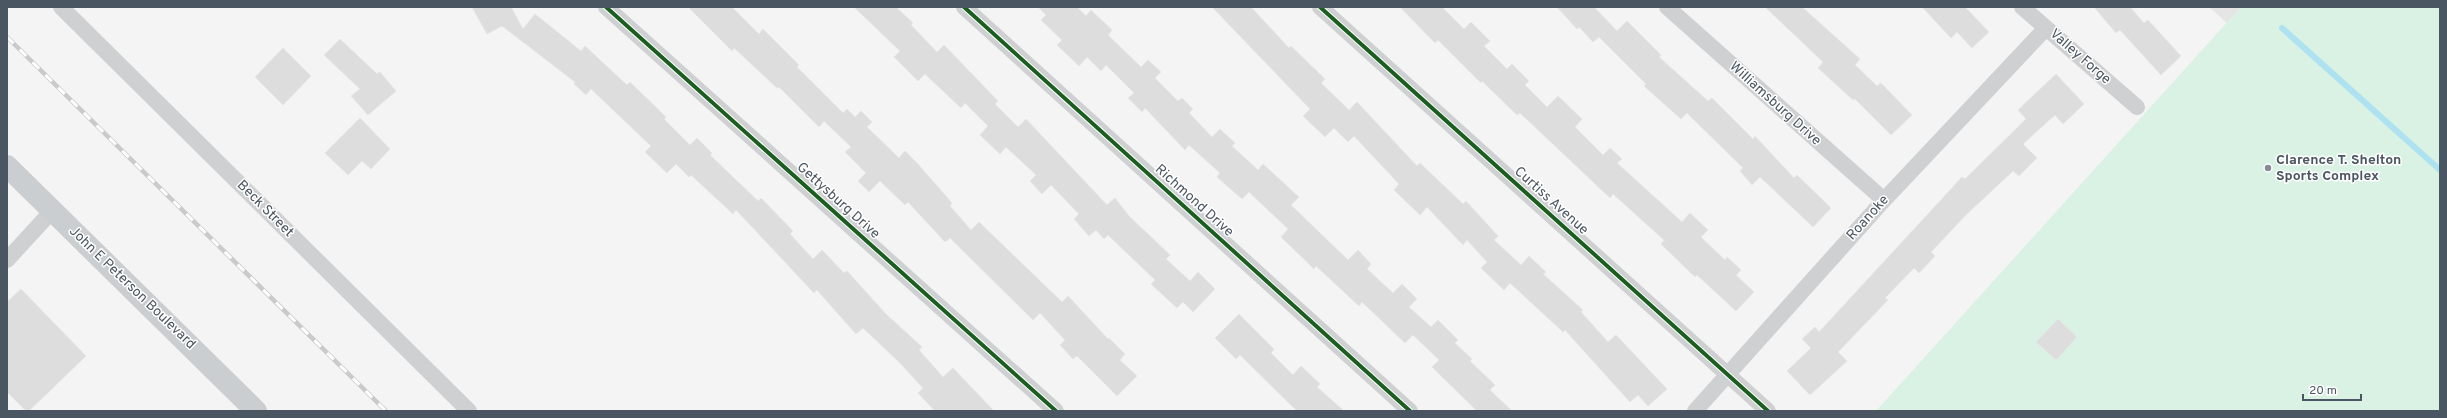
<svg xmlns="http://www.w3.org/2000/svg" width="2447" height="418" font-family="Overpass,sans-serif">
<style>
.education{fill:#e6e5e6}
.park{fill:#d9f2e3}
.lines{fill:none;stroke-linecap:round;stroke-linejoin:round}
.stream{stroke:#aee2f0;stroke-width:6}
.building{fill:#ddddde;stroke:#e5e6e7}
.street{stroke:#ced0d2;stroke-width:16}
.primary{stroke:#caced1;stroke-width:22}
.rail-casing{stroke:#c9cacc;stroke-width:4.5}
.rail{stroke:#fff;stroke-width:3;stroke-dasharray:9;stroke-linecap:butt}
.cycleway-casing{stroke:#fff;stroke-width:6}
.cycleway{stroke:#1b5e20;stroke-width:4}
.poi-dot{fill:#868d94;stroke:#fff;stroke-width:1.5}
.labels{text-anchor:middle;dominant-baseline:central;stroke-width:3;stroke-linejoin:round;paint-order:stroke}
.street-label{font-size:14px;fill:#4a5661;stroke:#fff}
.poi-label{font-size:14px;font-weight:bold;fill:#4a5661;stroke:#fff;text-anchor:start}
</style>
<rect width="100%" height="100%" fill="#f4f4f4"/>
<path class="education" d="M2209,7H2241L2227,23Z"/>
<path class="park" d="M2241,7H2440V411H1876Z"/>
<g class="lines">
<path class="stream" d="M2282,28L2440,170"/>
</g>
<path class="building" d="M472,7H511L523,29L535,14L581,51L585,46L627,85L630,82L666,117L664,119L690,145L697,138L712,153L710,155L758,201L761,198L793,231L790,234L813,259L822,250L844,273L847,271L886,314L922,347L919,350L943,377L953,368L994,411H935L918,393L923,388L899,362L863,328L856,334L817,290L814,293L736,210L733,214L691,175L689,177L676,164L667,173L645,152L651,146L591,89L586,95L574,84L575,82L502,26L487,34Z
M688,7H732L759,34L763,29L799,65L797,67L843,113L847,109L855,117L861,111L872,122L867,127L899,158L905,151L917,163L952,203L950,206L971,230L979,222L1062,302L1068,296L1108,339L1109,338L1125,354L1120,360L1137,376L1117,396L1077,356L1073,359L1060,345L1065,340L1040,313L1033,320L950,238L945,242L908,202L905,205L880,181L869,192L858,181L866,173L845,152L851,147L824,121L819,127L779,87L777,88L734,48L732,51Z
M854,7H896L913,23L911,25L937,52L944,45L998,101L995,104L1018,127L1026,119L1107,205L1115,198L1129,216L1170,255L1166,259L1190,281L1198,272L1215,289L1193,312L1183,302L1177,308L1151,284L1155,280L1108,235L1104,239L1096,230L1089,236L1074,219L1079,214L1051,185L1042,194L1030,181L1036,175L1006,147L1000,154L980,135L988,126L965,103L961,108L925,74L918,81L894,57L900,51Z
M1038,7H1077L1086,16L1091,10L1112,30L1108,35L1141,67L1148,60L1161,72L1155,78L1178,101L1182,98L1193,109L1189,113L1212,137L1220,129L1235,143L1232,146L1258,170L1263,164L1299,197L1291,205L1348,260L1358,250L1371,264L1367,269L1393,293L1402,284L1417,299L1409,307L1431,327L1438,320L1458,340L1455,343L1472,359L1470,361L1495,385L1490,390L1512,411H1477L1432,367L1439,360L1413,335L1405,343L1362,302L1359,306L1316,266L1314,269L1281,237L1288,229L1249,192L1242,199L1217,177L1220,173L1189,145L1185,150L1145,108L1142,112L1128,98L1134,93L1106,65L1101,71L1087,57L1079,66L1057,45L1062,40L1041,20L1046,15Z
M1212,7H1251L1289,48L1291,46L1325,79L1321,83L1349,110L1357,102L1417,166L1420,163L1463,204L1466,201L1498,236L1494,240L1521,265L1529,256L1546,272L1543,274L1583,310L1581,312L1608,342L1616,335L1667,389L1648,406L1638,395L1630,402L1565,330L1563,332L1510,283L1504,290L1481,268L1487,262L1467,240L1463,245L1427,207L1420,215L1394,190L1399,184L1354,136L1348,142L1334,128L1325,137L1303,116L1310,109Z
M1400,7H1442L1464,29L1471,22L1490,41L1484,46L1507,69L1512,64L1529,81L1525,85L1547,107L1558,96L1582,119L1575,127L1603,155L1610,148L1622,159L1617,163L1682,222L1690,213L1708,230L1701,237L1725,260L1727,257L1741,270L1736,275L1754,292L1736,311L1697,275L1695,277L1661,244L1664,240L1613,194L1610,198L1520,113L1517,115L1482,81L1481,83L1438,40L1435,43Z
M1557,7H1594L1617,31L1627,21L1661,55L1659,57L1708,101L1712,98L1753,139L1755,136L1794,178L1797,175L1831,208L1813,227L1760,177L1752,185L1740,171L1743,168L1687,113L1681,119L1644,86L1646,84L1599,37L1593,42L1579,27L1577,29Z
M1765,7H1802L1860,59L1855,65L1877,86L1881,83L1912,115L1891,135L1855,99L1853,100L1818,68L1823,62Z
M1922,7H1965L1989,32L1972,48L1957,32L1951,38Z
M2094,7H2130L2144,23L2148,20L2181,56L2161,75L2120,30L2116,33Z
M340,39L377,74L380,72L396,91L368,115L351,96L360,89L324,55Z
M283,48L311,76L283,105L255,77Z
M2056,74L2084,104L2063,124L2055,115L2023,144L2037,158L2019,176L2013,171L1966,215L1931,252L1935,256L1919,273L1914,268L1885,298L1888,300L1838,352L1847,361L1810,395L1787,371L1811,348L1802,339L1815,327L1819,332L1962,177L1965,179L2026,119L2018,110Z
M360,118L390,149L371,169L362,161L348,175L325,153Z
M21,289L86,356L29,411H26L7,392V302Z
M1239,314L1274,349L1271,353L1293,375L1301,366L1320,384L1317,387L1344,411H1297L1240,355L1236,359L1215,338Z
M2058,319L2077,337L2056,360L2036,342Z"/>
<g class="lines">
<path class="street" d="M61,7L469,411
M606,7L1056,411
M964,7L1410,411
M1320,7L1768,411
M1667,7L1884,200
M2022,7L2137,107
M7,260L52,211
M1695,411L1884,200L2046,28"/>
<path class="primary" d="M7,166L256,411"/>
<defs>
<path id="rail" d="M7,37L386,411"/>
</defs>
<use href="#rail" class="rail-casing"/>
<use href="#rail" class="rail"/>
<defs>
<path id="cycleway" d="M606,7L1056,411
M964,7L1410,411
M1320,7L1768,411"/>
</defs>
<use href="#cycleway" class="cycleway-casing"/>
<use href="#cycleway" class="cycleway"/>
</g>
<circle class="poi-dot" cx="2268" cy="168" r="4"/>
<g class="labels">
<g class="street-label">
<text transform="translate(2080 57) rotate(41)">Valley Forge</text>
<text transform="translate(1775 104) rotate(42)">Williamsburg Drive</text>
<text transform="translate(838 201) rotate(42)">Gettysburg Drive</text>
<text transform="translate(1194 201) rotate(42)">Richmond Drive</text>
<text transform="translate(1551 201) rotate(42)">Curtiss Avenue</text>
<text transform="translate(265 209) rotate(45)">Beck Street</text>
<text transform="translate(1868 218) rotate(-48)">Roanoke</text>
<text transform="translate(132 288) rotate(44)">John E Peterson Boulevard</text>
</g>
<g class="poi-label">
<text x="2276" y="160">Clarence T. Shelton<tspan x="2276" dy="16">Sports Complex</tspan></text>
</g>
</g>
<rect width="2447" height="418" fill="none" stroke="#4a5661" stroke-width="16"/>
<path d="M2303 394v6h58v-6" fill="none" stroke="#4a5661" stroke-width="2"/>
<text x="2309" y="394" font-size="12" fill="#4a5661" stroke="#ffffff" stroke-width="3" paint-order="stroke">20 m</text>
</svg>
